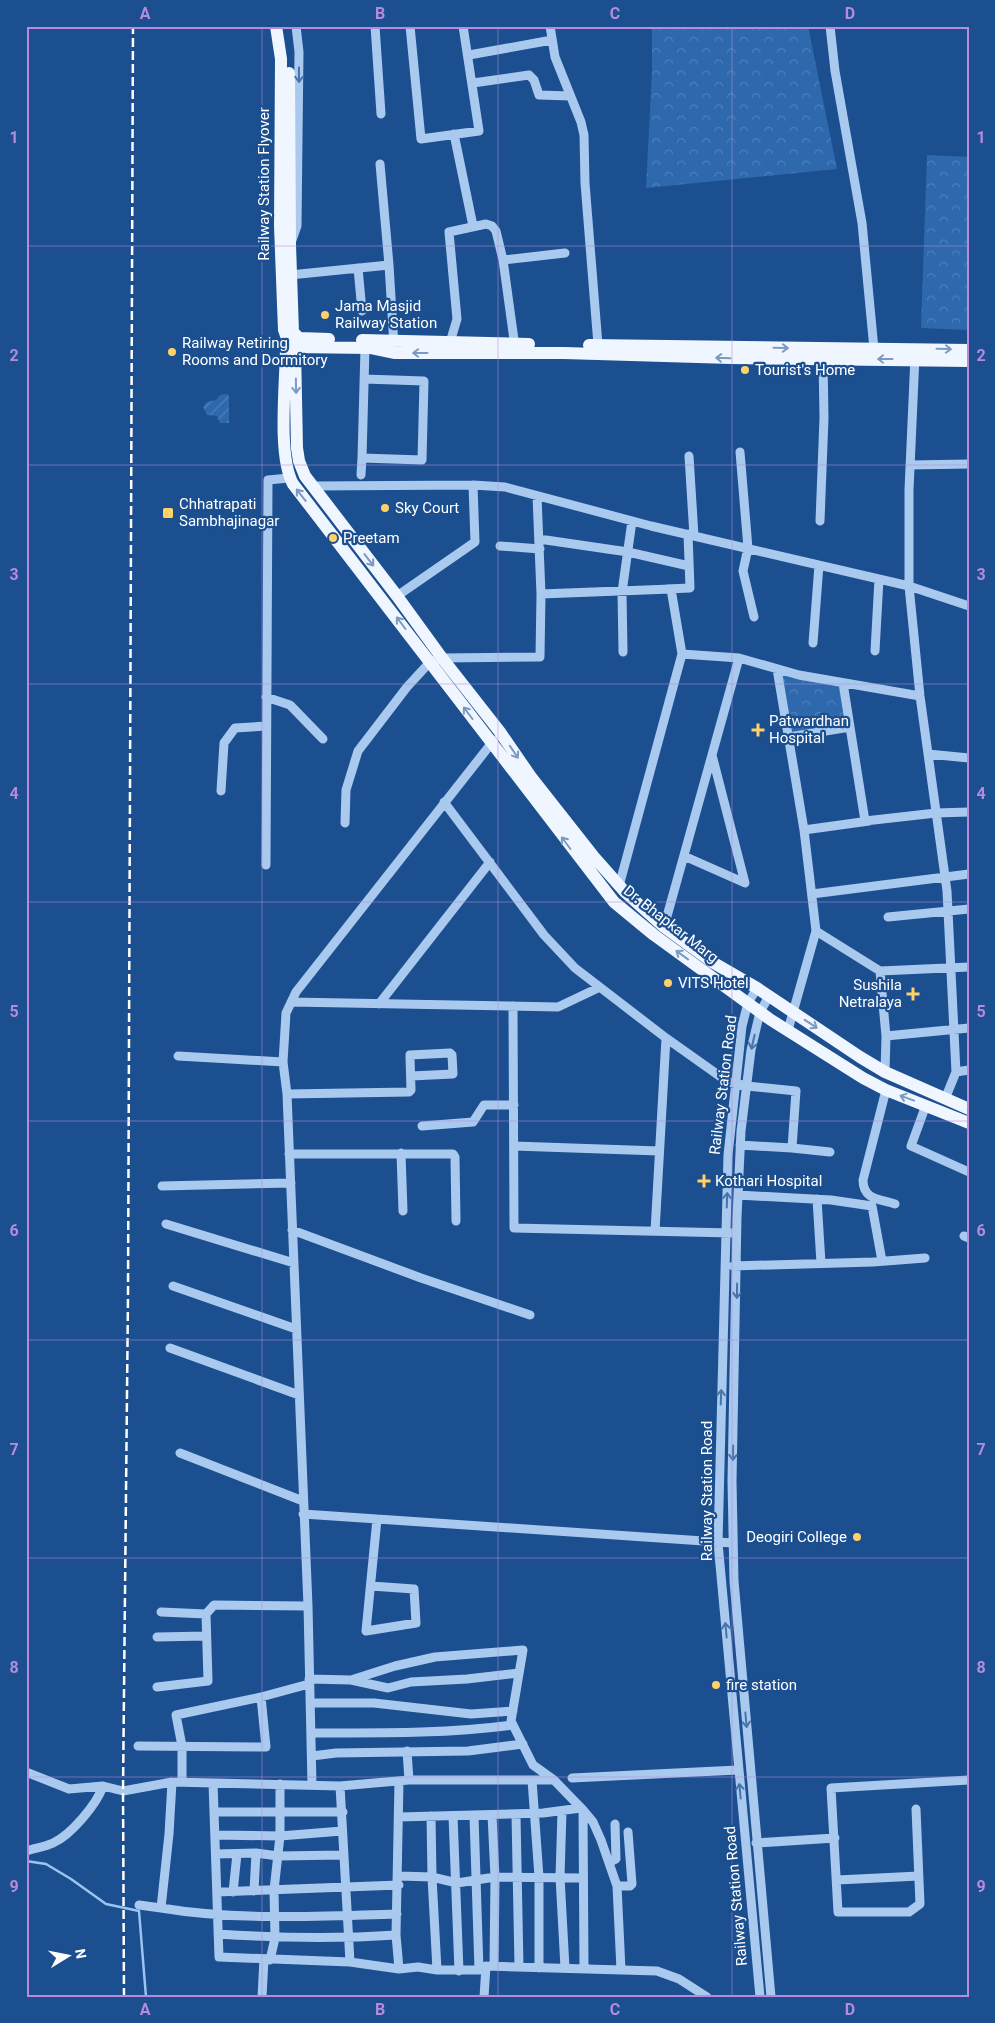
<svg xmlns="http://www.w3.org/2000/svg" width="995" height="2023" font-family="Roboto,sans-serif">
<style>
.forest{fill:url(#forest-crowns)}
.garden{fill:url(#garden-furrows)}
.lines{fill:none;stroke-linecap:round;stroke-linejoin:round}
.stream{stroke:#9cc4f0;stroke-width:2.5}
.minor{stroke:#a9c9ee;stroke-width:9}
.major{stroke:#f0f6ff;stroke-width:12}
.rail{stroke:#fff;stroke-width:2.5;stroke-dasharray:9 4;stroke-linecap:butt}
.oneway{stroke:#4674ac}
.oneway2{stroke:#7b9ac1}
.grid{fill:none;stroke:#b68bdc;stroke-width:1;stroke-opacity:0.55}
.poi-dot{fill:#ffd166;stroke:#1b4f8f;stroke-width:2}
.labels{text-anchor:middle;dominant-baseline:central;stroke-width:4.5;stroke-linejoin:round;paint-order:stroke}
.street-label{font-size:15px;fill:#fff;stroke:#1b4f8f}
.poi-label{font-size:15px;fill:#fff;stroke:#1b4f8f;text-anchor:start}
.neatline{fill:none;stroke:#b68bdc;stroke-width:2}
.grid-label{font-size:16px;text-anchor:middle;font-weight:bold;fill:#b68bdc}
</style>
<defs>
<pattern id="forest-crowns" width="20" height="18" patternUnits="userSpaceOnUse" patternTransform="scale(1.25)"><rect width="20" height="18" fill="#2e69ad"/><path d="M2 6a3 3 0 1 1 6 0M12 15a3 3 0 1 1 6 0" fill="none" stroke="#4d80b9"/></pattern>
<pattern id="garden-furrows" width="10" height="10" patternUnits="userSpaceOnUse" patternTransform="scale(1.25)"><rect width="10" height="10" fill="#2e69ad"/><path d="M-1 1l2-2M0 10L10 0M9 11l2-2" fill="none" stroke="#4d80b9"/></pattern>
</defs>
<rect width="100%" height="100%" fill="#1b4f8f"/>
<path class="forest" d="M652,26H808L837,169L646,188L652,71Z
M927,155L969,157V330L921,328Z
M782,674L841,685L847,723L791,733Z"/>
<path class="garden" d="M227,394L229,396V423H220L217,416L207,415L203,407L207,402L216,400L220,395Z"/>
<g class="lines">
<path class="stream" d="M26,1861L46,1864L71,1879L106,1904L139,1911L146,1997"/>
<path class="minor" d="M375,26L381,114
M410,26L421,139L479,131L463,26
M550,26L555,57L581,122L584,135L585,183L598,345
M830,26L835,71L862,223L874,349
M469,55L552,40
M473,83L529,75L534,80L539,95L570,96
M454,134L473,226
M380,164L389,265L394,346
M292,240L297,226L299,52L296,26
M503,260L565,253
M358,268L362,311
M290,275L389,265
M449,346L457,319L449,232L486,224L492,226L496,231L503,260L515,347
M915,356L909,490V586L920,696L947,891L956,1072L945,1099
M364,379L424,381L422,460L362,458L365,348
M740,452L748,548L743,571L754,617
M689,456L694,536
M910,465L969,464
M361,475L362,458
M312,486L473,485L505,487L651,526L909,586L969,606
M820,521L824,418L823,359
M539,539L628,552L689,566
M500,546L540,549
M666,589L690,588L688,534
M541,594L671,589L682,654L619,886
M397,596L475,542L473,485
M813,643L819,565
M875,651L879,579
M623,652L622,592L632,521
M682,654L739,658L799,675L920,696
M777,669L804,830L816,931L788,1030
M843,683L865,821L936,813L969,812
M266,697L290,705L323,739
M789,737L850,727
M928,754L969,758
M221,791L224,743L235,728L266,726
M444,802L544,935L575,968L666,1038L655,1231
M345,823L346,790L358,751L407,687L430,662L442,658L540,657L541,594L537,496
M804,830L869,821
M684,856L745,883L712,755
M266,865L268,480L289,478
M812,894L969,874
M888,917L969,909
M664,927L739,658
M816,931L880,971
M757,988L748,1003L742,1026L728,1155L718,1543L760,1997
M769,996L760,1012L751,1050L741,1131L737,1217L732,1481L734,1581L771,1997
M291,1002L558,1007L598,988
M379,1004L490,862
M513,1006L514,1228L732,1233
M886,1036L969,1028
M666,1038L728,1082L747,1086L796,1091L792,1148L740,1145
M178,1056L283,1062
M885,1072L886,1036L880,971L969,967
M956,1072L969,1070
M886,1090L863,1180C863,1200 880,1199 895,1204
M287,1094L409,1092L411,1090L410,1057V1055L450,1053L452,1055L453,1074L411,1076
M926,1105L911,1146L969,1172
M422,1126L473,1122L484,1105H514
M514,1146L659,1151
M792,1148L830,1152
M401,1153L403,1211
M289,1154H453L455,1157L456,1221
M162,1186L291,1183
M738,1195L831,1200L872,1206L882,1261
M817,1199L821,1263
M166,1224L294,1263
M292,1230L421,1278L530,1315
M964,1236L969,1238
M733,1266L873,1262L925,1258
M173,1286L296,1329
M170,1348L299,1395
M180,1453L303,1501
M303,1514L733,1543
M371,1586L414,1589L416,1623L366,1631L377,1519
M161,1612L206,1614
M157,1637L206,1636
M309,1679L351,1680L388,1688L411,1682L467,1679L519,1673
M351,1680L395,1666L435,1657L523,1650L511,1721L533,1765L554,1780L583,1810L593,1822L601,1840L617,1886L621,1970
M157,1687L208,1681L206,1614L214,1605L308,1606
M310,1703H374L471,1714L513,1711
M311,1733C378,1733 446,1734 513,1725
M138,1746L266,1747L261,1697
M407,1751L409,1780
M312,1756L336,1753L468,1751L523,1744
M26,1772L69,1789L103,1786L123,1791L172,1782L340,1786L409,1780H554
M572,1778L738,1770
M532,1780L539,1877V1968
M172,1782L169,1834L161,1908C239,1921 318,1916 397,1914
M182,1782V1746L176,1715L261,1697L309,1684
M213,1783L219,1957L350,1962L399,1969L418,1967L437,1970H479L486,1966L657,1971L679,1979L707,1997
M312,1785L308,1606L287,1094L283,1062L286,1013L296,992L494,740
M340,1786L350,1962
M916,1809L920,1904L909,1912H838L831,1788L969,1780
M583,1810L584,1969
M214,1812H343
M562,1812L560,1877L565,1968
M492,1815L495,1877L494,1966
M516,1815L519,1967
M431,1816L432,1877L437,1970
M453,1816L459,1971
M474,1816L479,1970
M399,1817L543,1813L581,1808
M216,1835L280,1836L342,1831
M756,1843L835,1838
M26,1851C35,1848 45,1847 53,1843C71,1835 97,1804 103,1786
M216,1854L256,1853L278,1856L343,1855
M610,1862L616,1859L615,1824
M399,1876L432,1877L457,1883L495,1877L583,1878
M837,1880L919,1876
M617,1886H630L632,1884L628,1832
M254,1891L256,1853
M217,1892L399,1885
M233,1892L237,1854
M139,1905L161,1908
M218,1934C278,1938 337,1939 396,1935
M270,1960L275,1938L274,1890L280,1836V1784
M399,1969L396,1935L399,1781
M262,1997L264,1959
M484,1997L486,1966"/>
<path class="major" d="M276,26L281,59L280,226L284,330L288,341L295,347L370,348L394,353H564L731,358L969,361
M289,73L290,245L293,332L299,338L329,339
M293,332L286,346C286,381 277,455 293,484L614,902L654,935L771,1020L863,1078L886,1090L969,1123
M299,338L295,347L297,448L299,461L305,476L397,596L442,658L500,732L531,777L594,857L625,892L664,927L712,962L757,988L860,1057L885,1072L969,1109
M362,340L529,344
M589,345L969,350"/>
<path class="rail" d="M124,1997L123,1791L128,1295L133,26"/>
</g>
<defs><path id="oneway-shaft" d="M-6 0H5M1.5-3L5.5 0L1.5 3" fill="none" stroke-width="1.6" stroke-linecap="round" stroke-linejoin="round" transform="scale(1.25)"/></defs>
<g class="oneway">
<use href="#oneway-shaft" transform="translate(299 75) rotate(90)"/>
<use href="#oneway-shaft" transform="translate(753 1042) rotate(103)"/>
<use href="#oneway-shaft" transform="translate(727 1200) rotate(-88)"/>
<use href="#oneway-shaft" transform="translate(737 1291) rotate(91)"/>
<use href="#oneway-shaft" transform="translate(721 1397) rotate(-88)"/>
<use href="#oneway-shaft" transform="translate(733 1453) rotate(91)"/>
<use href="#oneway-shaft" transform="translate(726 1630) rotate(-95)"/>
<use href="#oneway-shaft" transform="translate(746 1720) rotate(85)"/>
<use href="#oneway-shaft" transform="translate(740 1791) rotate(-95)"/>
</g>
<g class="oneway2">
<use href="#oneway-shaft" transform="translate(781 348) rotate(1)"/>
<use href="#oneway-shaft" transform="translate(944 349) rotate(1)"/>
<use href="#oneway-shaft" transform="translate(420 353) rotate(180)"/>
<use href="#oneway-shaft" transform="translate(723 358) rotate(-178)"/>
<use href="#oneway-shaft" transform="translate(885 359) rotate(-180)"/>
<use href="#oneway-shaft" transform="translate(296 386) rotate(89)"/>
<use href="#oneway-shaft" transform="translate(301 495) rotate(-128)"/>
<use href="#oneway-shaft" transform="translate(369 560) rotate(52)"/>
<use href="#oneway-shaft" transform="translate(401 623) rotate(-127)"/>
<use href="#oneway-shaft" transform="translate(468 713) rotate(-127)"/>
<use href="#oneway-shaft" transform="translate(514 752) rotate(56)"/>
<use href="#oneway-shaft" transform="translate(566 843) rotate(-127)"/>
<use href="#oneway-shaft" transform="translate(682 955) rotate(-144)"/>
<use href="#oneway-shaft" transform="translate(811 1024) rotate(33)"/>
<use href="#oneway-shaft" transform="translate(907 1098) rotate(-160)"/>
</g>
<path class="grid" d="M262,26V1997M498,26V1997M732,26V1997M26,246H969M26,465H969M26,684H969M26,902H969M26,1121H969M26,1340H969M26,1558H969M26,1777H969"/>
<g class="poi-dot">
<circle cx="325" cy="315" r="5"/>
<circle cx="172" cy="352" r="5"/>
<circle cx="745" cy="370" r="5"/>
<circle cx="385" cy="508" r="5"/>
<rect x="162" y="507" width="12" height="12" rx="2.5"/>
<circle cx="333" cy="538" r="5"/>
<path d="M755.5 722.5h5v5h5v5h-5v5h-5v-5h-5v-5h5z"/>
<circle cx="668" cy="983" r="5"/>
<path d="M910.5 986.5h5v5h5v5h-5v5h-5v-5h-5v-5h5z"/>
<path d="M701.5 1173.5h5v5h5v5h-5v5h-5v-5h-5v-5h5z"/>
<circle cx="857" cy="1537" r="5"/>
<circle cx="716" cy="1685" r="5"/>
</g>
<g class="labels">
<g class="street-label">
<text transform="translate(264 184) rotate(-90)">Railway Station Flyover</text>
<text transform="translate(671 924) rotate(38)">Dr. Bhapkar Marg</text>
<text transform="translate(723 1085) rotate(-83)">Railway Station Road</text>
<text transform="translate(707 1491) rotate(-90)">Railway Station Road</text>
<text transform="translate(736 1896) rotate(-95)">Railway Station Road</text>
</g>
<g class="poi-label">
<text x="335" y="306">Jama Masjid<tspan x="335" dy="17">Railway Station</tspan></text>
<text x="182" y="343">Railway Retiring<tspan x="182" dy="17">Rooms and Dormitory</tspan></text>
<text x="755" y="370">Tourist's Home</text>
<text x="179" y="504">Chhatrapati<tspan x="179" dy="17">Sambhajinagar</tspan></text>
<text x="395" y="508">Sky Court</text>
<text x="343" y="538">Preetam</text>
<text x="769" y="721">Patwardhan<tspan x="769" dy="17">Hospital</tspan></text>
<text x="678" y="983">VITS Hotel</text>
<text x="902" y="985" text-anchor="end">Sushila<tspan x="902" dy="17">Netralaya</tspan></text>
<text x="715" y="1181">Kothari Hospital</text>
<text x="847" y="1537" text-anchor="end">Deogiri College</text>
<text x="726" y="1685">fire station</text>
</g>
</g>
<rect width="995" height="2023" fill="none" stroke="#1b4f8f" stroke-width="55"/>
<g transform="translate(68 1956) rotate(80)" stroke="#1b4f8f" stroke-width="4" paint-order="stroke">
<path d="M0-4L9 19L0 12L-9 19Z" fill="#ffffff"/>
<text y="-8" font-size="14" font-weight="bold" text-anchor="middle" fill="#ffffff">N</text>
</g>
<rect x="28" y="28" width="940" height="1968" class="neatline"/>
<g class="grid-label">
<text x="145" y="19">A</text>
<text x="380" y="19">B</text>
<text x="615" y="19">C</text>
<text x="850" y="19">D</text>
<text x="14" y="143">1</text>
<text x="981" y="143">1</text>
<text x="14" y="361">2</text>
<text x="981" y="361">2</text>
<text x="14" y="580">3</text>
<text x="981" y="580">3</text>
<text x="14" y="799">4</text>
<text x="981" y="799">4</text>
<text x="14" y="1017">5</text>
<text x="981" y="1017">5</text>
<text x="14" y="1236">6</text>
<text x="981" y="1236">6</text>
<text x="14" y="1455">7</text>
<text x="981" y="1455">7</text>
<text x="14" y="1673">8</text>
<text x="981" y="1673">8</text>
<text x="14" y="1892">9</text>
<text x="981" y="1892">9</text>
<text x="145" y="2015">A</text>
<text x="380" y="2015">B</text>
<text x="615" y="2015">C</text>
<text x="850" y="2015">D</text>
</g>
</svg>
